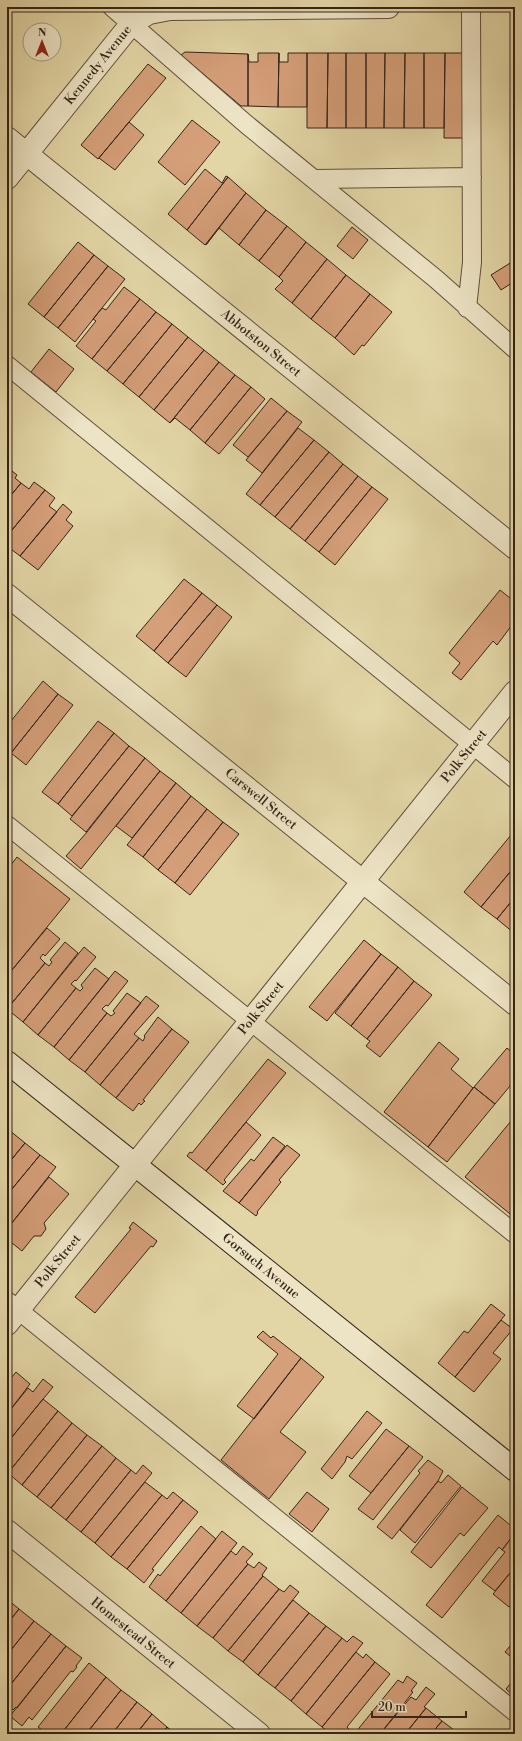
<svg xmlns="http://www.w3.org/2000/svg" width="522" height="1741" font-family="'Libre Bodoni',serif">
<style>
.building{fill:#d59f79;stroke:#342419}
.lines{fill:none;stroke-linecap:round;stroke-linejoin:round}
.lane-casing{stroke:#60503c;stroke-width:20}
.street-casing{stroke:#60503c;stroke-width:24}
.secondary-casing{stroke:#342419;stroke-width:24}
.lane{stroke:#ede4c5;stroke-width:18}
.street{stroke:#ede4c5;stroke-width:22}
.secondary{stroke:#ede4c5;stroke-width:22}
.labels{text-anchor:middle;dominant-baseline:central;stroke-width:3.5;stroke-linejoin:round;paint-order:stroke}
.street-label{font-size:13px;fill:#342419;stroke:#ede4c5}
</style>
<rect width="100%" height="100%" fill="#e3d6a6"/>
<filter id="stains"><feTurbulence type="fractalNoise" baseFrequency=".005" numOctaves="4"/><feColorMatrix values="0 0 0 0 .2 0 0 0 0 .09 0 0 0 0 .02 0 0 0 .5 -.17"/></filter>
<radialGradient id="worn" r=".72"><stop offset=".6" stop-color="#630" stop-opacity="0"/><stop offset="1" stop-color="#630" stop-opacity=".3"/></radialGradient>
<path class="building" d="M185,52L248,54V106H241L181,55Z
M258,53H279L278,107L248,106V54L249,62H258Z
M279,53V62H288V53H307V107H278Z
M307,53H328L327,128H307Z
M328,53H346V128H327Z
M346,53H366V128H346Z
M366,53H385L384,128H366Z
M385,53H405L404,128H384Z
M405,53H424V128H404Z
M424,53H445L444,128H424Z
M445,53H464L463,138H444Z
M148,64L166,78L98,159L81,145Z
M192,120L220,142L185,185L158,162Z
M129,122L144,135L115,170L99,158Z
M205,169L222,183L226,176L228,177L187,230L168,214Z
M228,177L246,193L205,245L187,230Z
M246,193L266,210L239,245L219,228L206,245Z
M266,210L287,226L259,261L239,245Z
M287,226L306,242L279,277L259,261Z
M352,227L368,240L353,259L337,246Z
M78,242L94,255L44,317L28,304Z
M306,242L327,259L292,303L275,289L283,281L279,277Z
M94,255L108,266L58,328L44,317Z
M327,259L346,275L311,319L292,303Z
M515,260V281L501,290L491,275Z
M108,266L125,279L75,342L58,328Z
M346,275L370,294L335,338L311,319Z
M124,287L140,299L92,359L76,346L96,321L93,319L102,308L106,310Z
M370,294L392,312L364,346L362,345L354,355L335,338Z
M140,299L156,312L107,371L92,359Z
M156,312L172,324L123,384L107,371Z
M172,324L188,337L139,397L123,384Z
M188,337L204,350L154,410L139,397Z
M49,349L74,369L56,392L31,372Z
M204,350L219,362L170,423L154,410Z
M219,362L235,375L190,430L175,418L170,423Z
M235,375L251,387L205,443L190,430Z
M251,387L265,399L219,454L205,443Z
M271,398L287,411L248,457L233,445Z
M287,411L302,422L262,473L246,460Z
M298,428L314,440L260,505L246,494Z
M314,440L329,452L275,517L260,505Z
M329,452L343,464L290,529L275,517Z
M343,464L358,476L305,541L290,529Z
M7,467L17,475L15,478L21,483L7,500Z
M358,476L372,487L319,552L305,541Z
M34,482L45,490L7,536V500L21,483L29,489Z
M372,487L388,499L335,565L319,552Z
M45,490L55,498L49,506L57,512L20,556L7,546V536Z
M63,504L72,512L66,520L73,526L38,570L20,556Z
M184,579L202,593L154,651L136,636Z
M500,590L515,602V621L497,645L493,641L461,680L452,673L460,663L449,653Z
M202,593L217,605L168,663L154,651Z
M217,605L232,617L186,677L168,663Z
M43,681L58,694L11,753L7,750V726Z
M58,694L73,705L26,765L11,753Z
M98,721L114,733L58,804L42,792Z
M114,733L129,746L72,816L58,804Z
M129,746L145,758L86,832L70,819Z
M145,758L160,771L81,869L66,856L87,832Z
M160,771L176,783L132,838L116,826Z
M176,783L191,796L143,857L127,845Z
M191,796L207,809L158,870L143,857Z
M207,809L223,822L175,883L158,870Z
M223,822L239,834L190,895L175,883Z
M511,835L515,838V866L481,907L464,892Z
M17,857L70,899L7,976V870Z
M515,866V897L497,919L481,907Z
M515,897V932L514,933L497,919Z
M47,928L60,939L45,956L43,954L40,958L45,963L7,1009V976Z
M364,940L381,954L327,1021L309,1007Z
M65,942L78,953L23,1022L7,1009L45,963L49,966L52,962L50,960Z
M84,947L96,957L76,981L75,980L71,984L76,988L38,1035L23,1022Z
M381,954L398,967L351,1026L335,1013Z
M398,967L414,981L367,1039L351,1026Z
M95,968L109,979L54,1047L38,1035L76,988L80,991L83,988L81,985Z
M115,971L128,981L108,1006L106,1005L102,1009L107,1013L69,1060L54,1047Z
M414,981L432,995L380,1057L366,1046L370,1041L367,1039Z
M127,993L141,1003L85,1072L69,1060L107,1013L111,1016L115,1013L113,1011Z
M146,996L159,1006L134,1034L139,1038L100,1085L85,1072Z
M158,1017L172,1029L116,1098L100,1085L139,1038L143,1041L145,1037L144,1036Z
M172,1029L189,1042L143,1100L145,1101L141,1105L139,1103L133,1111L116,1098Z
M439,1042L459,1059L451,1069L473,1088L428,1147L384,1112Z
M507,1048L515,1055V1080L495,1104L474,1087Z
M268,1059L286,1073L206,1171L187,1156L190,1152L192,1153Z
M474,1087L495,1104L447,1162L428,1147Z
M511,1121L515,1124V1218L465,1177Z
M246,1122L261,1135L224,1180L226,1182L223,1185L206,1171Z
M9,1130L25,1143L7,1165V1132Z
M273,1137L285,1146L239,1203L223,1191L251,1159L254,1161Z
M25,1143L40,1155L7,1195V1165Z
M287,1145L300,1155L279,1180L281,1182L257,1212L258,1213L256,1216L239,1203Z
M40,1155L56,1167L7,1229V1195Z
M49,1177L69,1194L44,1223L46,1229L41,1236H34L22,1251L7,1239V1229Z
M133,1222L157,1241L153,1247L151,1246L95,1313L75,1297L131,1229L129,1228Z
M491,1304L505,1315L455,1377L438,1363L464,1331L468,1333Z
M501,1320L513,1329L493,1353L501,1359L474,1392L455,1377Z
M263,1331L271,1338L273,1336L301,1358L254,1419L237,1406L278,1354L257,1337Z
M301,1358L324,1377L280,1432L306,1452L269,1499L221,1460Z
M16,1372L30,1384L7,1414V1383Z
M43,1379L53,1387L7,1443V1414L28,1388L33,1392Z
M43,1399L58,1411L8,1473L7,1443Z
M58,1411L72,1423L22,1485L8,1473Z
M367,1411L382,1423L352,1459L347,1456L345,1462L332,1479L321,1469Z
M72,1423L87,1435L37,1497L22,1485Z
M386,1429L409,1446L371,1493L349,1476Z
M87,1435L102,1446L51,1508L37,1497Z
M102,1446L116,1458L66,1520L51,1508Z
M409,1446L423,1457L373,1520L358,1509Z
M116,1458L131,1470L81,1532L66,1520Z
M428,1460L443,1471L438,1481L392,1539L377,1527L420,1473L418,1471Z
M143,1465L152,1473L95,1543L81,1532L131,1470L136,1474Z
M448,1475L461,1486L415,1543L400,1530L438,1481L441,1483Z
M145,1482L162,1495L111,1557L95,1543Z
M462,1487L488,1508L464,1536L460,1533L431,1568L411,1552Z
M173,1492L183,1500L127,1569L111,1557L162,1495L167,1499Z
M307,1492L329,1509L312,1532L289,1514Z
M183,1500L198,1512L152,1569L154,1570L144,1583L127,1569Z
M498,1515L515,1529V1533L502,1550L499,1547L442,1618L426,1605Z
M201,1526L216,1539L166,1601L149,1587L158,1574L160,1576Z
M222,1531L237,1543L181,1613L166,1601Z
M515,1533V1567L495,1591L482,1581L505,1552L502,1550Z
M243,1546L253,1554L246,1562L248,1564L197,1626L181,1613L231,1551L236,1555Z
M259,1562L267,1568L262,1575L263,1576L213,1638L197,1626L248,1564L254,1568Z
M515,1567V1600L509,1607L493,1594Z
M263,1576L279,1589L228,1651L213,1638Z
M290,1585L299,1592L243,1662L228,1651L279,1589L284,1592Z
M7,1599L19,1609L7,1624Z
M293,1600L309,1613L258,1675L243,1662Z
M19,1609L34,1621L7,1655V1624Z
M309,1613L326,1626L275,1688L258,1675Z
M34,1621L51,1634L7,1689V1655Z
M326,1626L342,1638L291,1701L275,1688Z
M51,1634L66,1646L17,1708L16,1707L13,1710L7,1705V1689Z
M353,1636L363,1643L306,1714L291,1701L342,1638L347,1642Z
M515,1640V1660L505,1652Z
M66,1646L82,1658L76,1666L77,1667L73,1672L71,1671L32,1720L29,1717L22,1726L10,1716Z
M356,1652L363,1658L366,1654L375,1662L322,1727L306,1714Z
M375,1662L390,1674L347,1727L349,1729L346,1733L331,1734L322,1727Z
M89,1663L106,1677L61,1734H47L38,1727Z
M407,1676L417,1683L411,1691L413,1692L380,1734H352L354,1732L355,1733L398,1680L403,1683Z
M106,1677L121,1690L86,1734H61Z
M515,1678V1697L506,1689Z
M426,1687L435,1694L424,1707L426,1708L405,1734H380L411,1697L416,1700Z
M121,1690L137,1702L112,1734H86Z
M137,1702L152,1714L136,1734H112Z
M426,1708L442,1721L431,1734H405Z
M152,1714L167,1727L162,1734H136Z
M442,1721L458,1733L457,1734H431Z
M167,1727L176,1734H162Z"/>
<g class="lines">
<defs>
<path id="lane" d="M112,7L246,124L436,279L515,349
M315,179L472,177
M467,308L472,262L471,7
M7,365L515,779
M7,825L515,1234
M7,1301L515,1712"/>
<path id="street" d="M7,138L515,548
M7,178L132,23L149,13L170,9L388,7
M7,595L515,1004
M7,1324L515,692
M7,1531L259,1734"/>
<path id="secondary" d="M7,1062L515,1470"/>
</defs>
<use href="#lane" class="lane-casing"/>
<use href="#street" class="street-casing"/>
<use href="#secondary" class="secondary-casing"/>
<use href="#lane" class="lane"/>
<use href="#street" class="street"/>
<use href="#secondary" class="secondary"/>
</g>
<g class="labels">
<g class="street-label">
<text transform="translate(98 65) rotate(-51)">Kennedy Avenue</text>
<text transform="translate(261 343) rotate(39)">Abbotston Street</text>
<text transform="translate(464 756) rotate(-51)">Polk Street</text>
<text transform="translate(261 799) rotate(39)">Carswell Street</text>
<text transform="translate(261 1008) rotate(-51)">Polk Street</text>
<text transform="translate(58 1261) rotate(-51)">Polk Street</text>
<text transform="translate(261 1266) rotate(39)">Gorsuch Avenue</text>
<text transform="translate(133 1633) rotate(39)">Homestead Street</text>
</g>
</g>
<rect width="522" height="1741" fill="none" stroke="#e3d6a6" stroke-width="24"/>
<rect x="8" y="8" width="506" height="1725" fill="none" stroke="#342419" stroke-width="2"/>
<rect x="12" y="12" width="498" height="1717" fill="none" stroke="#342419"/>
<g transform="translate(42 42)"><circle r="19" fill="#ede4c5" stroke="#a39780"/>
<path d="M0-3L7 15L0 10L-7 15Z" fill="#8f2418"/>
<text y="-6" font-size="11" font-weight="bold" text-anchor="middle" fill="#342419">N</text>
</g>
<path d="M372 1711v6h94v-6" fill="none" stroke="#342419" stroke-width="2"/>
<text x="378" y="1711" font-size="12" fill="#342419" stroke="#ede4c5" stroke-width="3" paint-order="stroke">20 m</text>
<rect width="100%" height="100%" filter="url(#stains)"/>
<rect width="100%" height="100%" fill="url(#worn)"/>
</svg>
